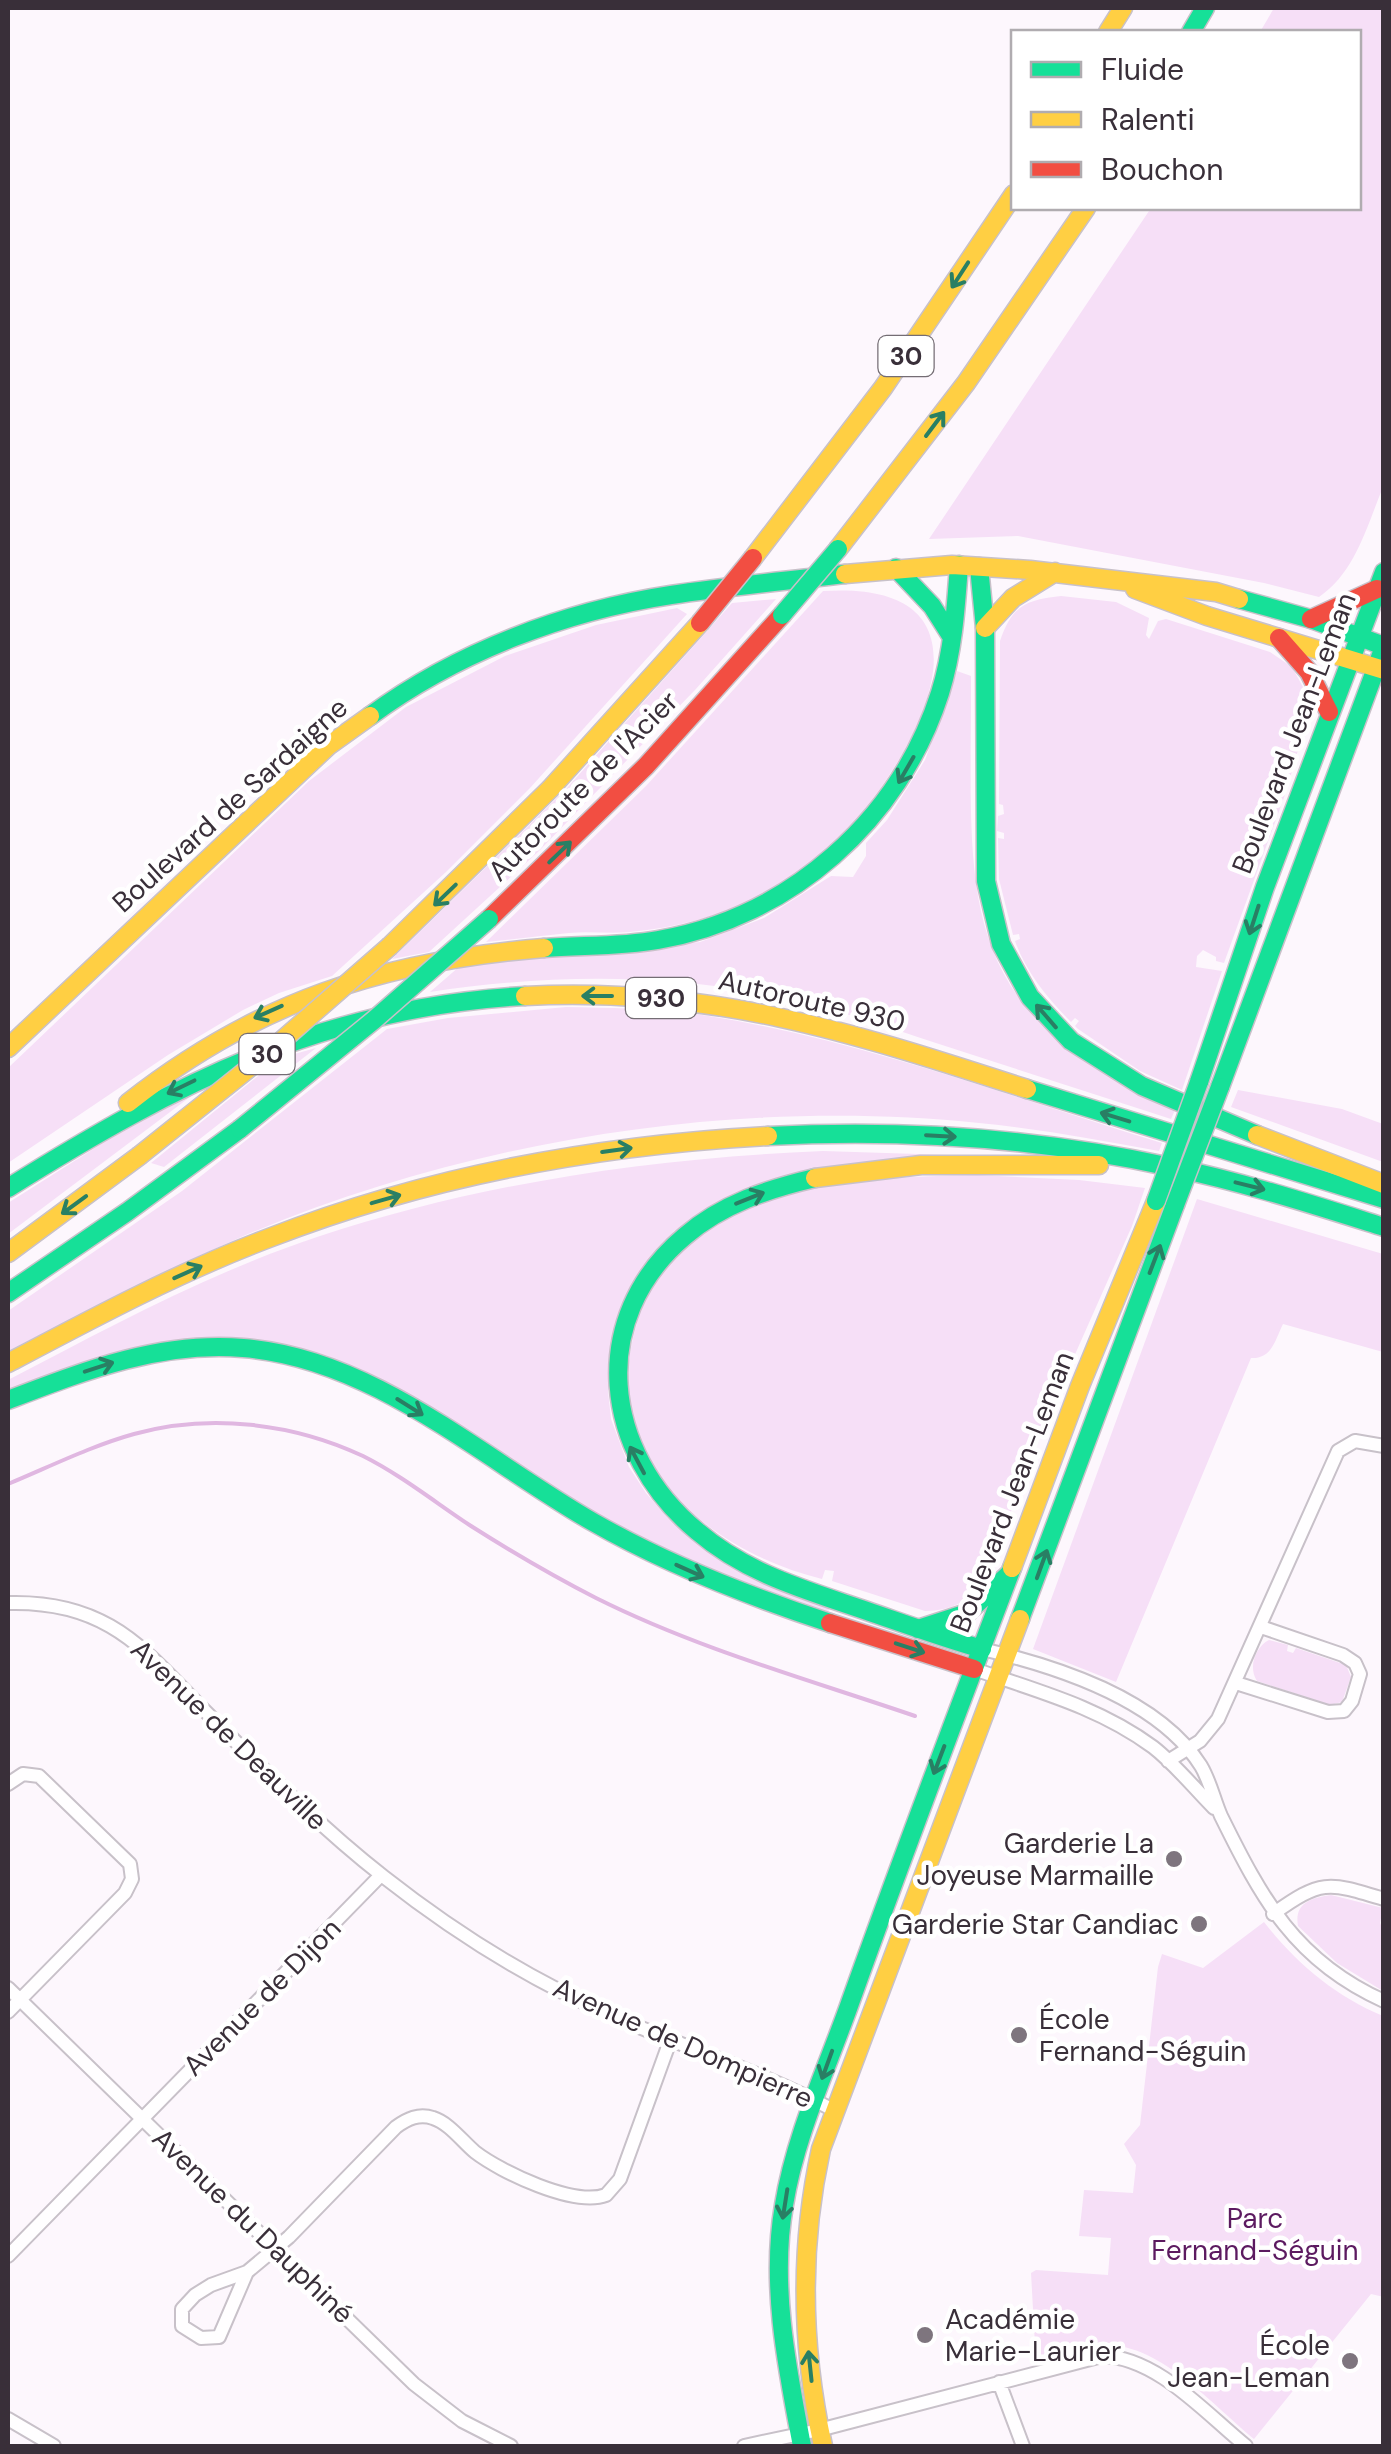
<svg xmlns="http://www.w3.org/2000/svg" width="1391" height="2454" font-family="'DM Sans',sans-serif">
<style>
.green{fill:#f6dff7}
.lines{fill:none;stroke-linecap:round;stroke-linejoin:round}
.stream{stroke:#e0b7e1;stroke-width:4}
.street-casing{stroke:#c8c1c9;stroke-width:16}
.fast-casing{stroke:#c8c1c9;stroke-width:21}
.slow-casing{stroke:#c8c1c9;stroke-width:21}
.jam-casing{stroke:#c8c1c9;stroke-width:21}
.street{stroke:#fffeff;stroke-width:12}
.fast{stroke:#16e098;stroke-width:18}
.slow{stroke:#ffcf43;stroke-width:18}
.jam{stroke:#f24e42;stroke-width:18}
.fast-bridge-casing{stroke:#c8c1c9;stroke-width:21;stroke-linecap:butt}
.slow-bridge-casing{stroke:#c8c1c9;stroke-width:21;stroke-linecap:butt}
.jam-bridge-casing{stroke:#c8c1c9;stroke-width:21;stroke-linecap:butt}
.fast-bridge{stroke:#16e098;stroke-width:18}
.slow-bridge{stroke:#ffcf43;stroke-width:18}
.jam-bridge{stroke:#f24e42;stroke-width:18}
.oneway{stroke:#297f64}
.poi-dot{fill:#7e757e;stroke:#fff;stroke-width:4}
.labels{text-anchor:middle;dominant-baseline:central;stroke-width:9;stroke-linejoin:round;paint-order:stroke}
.shield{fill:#fff;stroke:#746d74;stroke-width:2.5}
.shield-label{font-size:25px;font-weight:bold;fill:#392f39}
.street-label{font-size:28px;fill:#392f39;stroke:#fff}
.poi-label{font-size:28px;fill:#392f39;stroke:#fff;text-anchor:end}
.park-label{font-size:28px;fill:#5c1a60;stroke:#fff}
</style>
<rect width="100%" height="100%" fill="#fdf7fd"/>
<path class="green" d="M1274,8H1383V487C1367,526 1355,573 1319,597L1264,583L1018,536L929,539L1151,208H1358V32H1260Z
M823,591C1042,577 884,818 794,878C746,909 687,927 630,932C610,934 589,931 569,933C542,936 514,939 486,942L646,786Z
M1061,596L1116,602L1149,618L1146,635L1149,639L1158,621L1166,619L1270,652L1292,667L1309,698L1306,722L1286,792L1224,963L1216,961V957L1203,950L1197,956L1196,967L1222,971L1182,1090L1140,1071L1078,1029L1075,1026L1079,1021L1075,1018L1071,1022C1048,999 1026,972 1015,941L1020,939L1019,934L1013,935L999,879L998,838L1004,839V833L997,831L998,816L1004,814L1003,805L999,804L1000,641C1012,606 1025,600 1061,596Z
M776,599L695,690L538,852L429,952L392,959L567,788L732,603Z
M677,608L687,614L530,788L446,872L332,976L279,993L243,1010L168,1055L8,1163V1068L309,781L406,707L505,656L596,625Z
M957,671L971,676C972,892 947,1009 1175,1110L1171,1119C1094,1094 1016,1069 939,1044C884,1026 828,1006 771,995C658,973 543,975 430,992L460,966L700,942L764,918L831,876L853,877L866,856V843L887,820L925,760Z
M566,1007C609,1008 654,1008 696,1014C855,1038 1008,1096 1162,1143L1159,1151C1099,1140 1040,1129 979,1123C735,1097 464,1141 239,1238C160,1272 84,1314 8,1351V1311L182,1191L387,1029L448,1018Z
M316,1048L164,1167L151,1163L280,1058Z
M1238,1090L1342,1109L1383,1124V1162L1231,1107Z
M194,1094L8,1234V1203L109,1139Z
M823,1151L949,1155L888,1161L674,1231L608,1391L611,1419L629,1467L646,1493L668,1518L830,1606L828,1613L737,1583L610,1522L390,1384L328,1356L239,1338L8,1392V1380C108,1328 209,1273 317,1237C480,1183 651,1158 823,1151Z
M977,1175L1079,1180L1145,1188L1132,1226L1041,1431L986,1579C972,1600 952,1611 925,1611L832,1581L834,1571L825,1570L822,1579C707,1550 599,1461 635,1330C643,1298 664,1262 691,1241C770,1179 882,1177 977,1175Z
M1197,1199L1383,1254V1352L1283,1324C1275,1340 1272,1359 1251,1358L1116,1682L1033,1649Z
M1269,1640L1288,1645L1287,1651L1293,1653L1296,1648L1346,1665L1351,1677L1342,1702L1330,1705L1257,1681C1248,1668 1255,1647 1269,1640Z
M1331,1895L1383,1908L1380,1923L1383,1929V1991L1337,1963L1298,1926C1294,1903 1311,1898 1331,1895Z
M1264,1922C1296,1963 1335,1996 1383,2016L1384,2297L1371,2294L1254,2439C1214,2406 1161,2345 1107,2345C1084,2345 1061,2359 1039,2357L1035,2345L1031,2273L1036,2270L1108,2275L1111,2238L1079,2236L1084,2190L1133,2193L1136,2165L1124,2144L1140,2125L1158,1967L1162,1954L1203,1968Z"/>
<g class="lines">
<path class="stream" d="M8,1484C49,1467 91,1446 134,1434C209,1413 293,1423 363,1456C401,1475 436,1503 471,1526C512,1552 553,1576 596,1598C698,1649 807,1679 915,1716"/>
<defs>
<path id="street" d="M8,1603C43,1602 79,1608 110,1626C147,1647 176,1683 206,1712C263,1769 320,1827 384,1877C454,1932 530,1980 611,2015C685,2048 763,2072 835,2111
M982,1649C1055,1666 1158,1698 1201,1766C1210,1781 1214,1800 1221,1816C1262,1899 1295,1961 1384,2001
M974,1669C1037,1691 1099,1707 1153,1747C1175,1764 1194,1788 1214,1808
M1236,1683L1328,1712L1344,1711L1352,1701L1360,1674L1355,1663L1343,1655L1261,1627
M1168,1761L1200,1741L1218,1719L1338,1451L1355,1441L1384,1446
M8,1784L23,1774L39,1776L130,1864L132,1879L125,1893L8,2012
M1273,1914C1322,1879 1328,1882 1384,1899
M8,1988L414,2384L462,2421L511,2446
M8,2256L381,1875
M247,2272L219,2337L201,2338L182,2326V2309L195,2295L211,2285L247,2272L289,2237L396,2127C407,2119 419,2113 433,2118C449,2123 462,2141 475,2152C501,2172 574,2207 606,2195L620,2179L670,2041
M999,2382L1023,2446
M8,2419L54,2446
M744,2446L819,2430L1102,2356C1157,2357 1205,2413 1246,2446"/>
<path id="fast" d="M1191,32L1205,8
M979,567L985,628L986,881L1001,944L1030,997L1071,1041L1142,1086L1257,1135
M896,568L932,606L951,636
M1239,599L1311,619L1384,646
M370,716C457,652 565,611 671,595C729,586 787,581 845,574
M544,948C581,945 620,947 658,940C790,917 899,821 940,693C953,652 956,607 959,565
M1199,1082L1265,887L1384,572
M1220,1087L1384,647
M1027,1089L1384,1199
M768,1136C902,1129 1039,1138 1171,1167C1243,1182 1314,1205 1384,1227
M815,1178C768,1189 722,1204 685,1236C586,1319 603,1453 697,1531C747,1574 806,1590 867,1611C905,1624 943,1638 982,1649
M8,1188C176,1083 323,1007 525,996
M8,1293L127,1212L240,1129
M8,1400C84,1371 160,1341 243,1348C374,1358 483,1459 593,1522C668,1565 748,1596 830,1623
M1020,1619L1175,1205
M918,1629L967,1613L1010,1573
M802,2446C787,2368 770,2284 784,2205C795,2136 827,2068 850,2003C902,1857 957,1713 1012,1568"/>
<path id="slow" d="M1108,32L1123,8
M838,549L966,383L1086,208
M753,558L883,388L1014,194
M845,574L952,565L1030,570L1216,592L1239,599
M1135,589L1207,616L1384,670
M985,628L1013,598L1055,572
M390,946L550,789L700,623
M525,996C710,986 854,1033 1027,1089
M8,1048L328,746L370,716
M128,1103C256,1002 382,961 544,948
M1257,1135L1384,1184
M815,1178L921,1165H1099
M8,1253L139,1156
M8,1363C93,1318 179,1272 269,1238C428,1176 598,1145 768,1136
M1012,1568L1080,1386L1156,1201
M823,2446C801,2346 799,2249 821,2149L1020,1619"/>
<path id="jam" d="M1311,619L1377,589
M1279,638L1309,672L1329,712
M489,919L646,766L782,615
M830,1623L974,1669"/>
</defs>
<use href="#street" class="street-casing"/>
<use href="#fast" class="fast-casing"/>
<use href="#slow" class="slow-casing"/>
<use href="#jam" class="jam-casing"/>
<use href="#street" class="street"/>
<use href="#fast" class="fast"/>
<use href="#slow" class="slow"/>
<use href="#jam" class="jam"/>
<defs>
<path id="fast-bridge" d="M782,615L838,549
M240,1129L374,1020L489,919
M1156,1201L1199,1082
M1175,1205L1220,1087"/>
<path id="slow-bridge" d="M139,1156L263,1057L390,946"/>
<path id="jam-bridge" d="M700,623L753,558"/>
</defs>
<use href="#fast-bridge" class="fast-bridge-casing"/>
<use href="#slow-bridge" class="slow-bridge-casing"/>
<use href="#jam-bridge" class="jam-bridge-casing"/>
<use href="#fast-bridge" class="fast-bridge"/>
<use href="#slow-bridge" class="slow-bridge"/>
<use href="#jam-bridge" class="jam-bridge"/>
</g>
<defs><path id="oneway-shaft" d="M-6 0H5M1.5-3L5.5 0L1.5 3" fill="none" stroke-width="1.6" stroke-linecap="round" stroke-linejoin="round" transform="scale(2.5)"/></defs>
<g class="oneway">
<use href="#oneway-shaft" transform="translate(960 275) rotate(123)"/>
<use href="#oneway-shaft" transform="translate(935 424) rotate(-53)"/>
<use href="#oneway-shaft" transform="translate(906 770) rotate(120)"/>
<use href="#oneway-shaft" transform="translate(560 852) rotate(-44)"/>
<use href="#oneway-shaft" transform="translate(445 895) rotate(136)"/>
<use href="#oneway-shaft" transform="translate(1254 920) rotate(108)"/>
<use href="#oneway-shaft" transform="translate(597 996) rotate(-180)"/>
<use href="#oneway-shaft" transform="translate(268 1012) rotate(156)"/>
<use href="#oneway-shaft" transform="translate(1046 1016) rotate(-131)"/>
<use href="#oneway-shaft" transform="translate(181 1087) rotate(154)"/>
<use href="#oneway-shaft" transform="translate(1115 1117) rotate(-163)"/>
<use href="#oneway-shaft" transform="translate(941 1136) rotate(3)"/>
<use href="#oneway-shaft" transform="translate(617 1150) rotate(-8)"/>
<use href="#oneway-shaft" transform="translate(1250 1186) rotate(14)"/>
<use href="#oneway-shaft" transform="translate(750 1198) rotate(-22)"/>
<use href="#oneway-shaft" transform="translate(386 1199) rotate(-16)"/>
<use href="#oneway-shaft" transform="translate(74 1205) rotate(144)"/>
<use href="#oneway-shaft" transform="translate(1155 1259) rotate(-69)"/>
<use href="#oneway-shaft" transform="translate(188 1272) rotate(-24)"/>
<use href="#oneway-shaft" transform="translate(99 1367) rotate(-18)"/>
<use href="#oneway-shaft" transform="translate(410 1407) rotate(32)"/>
<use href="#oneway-shaft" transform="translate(637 1460) rotate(-118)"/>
<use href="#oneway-shaft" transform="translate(1042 1564) rotate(-70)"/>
<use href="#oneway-shaft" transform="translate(690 1571) rotate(24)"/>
<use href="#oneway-shaft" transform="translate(910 1648) rotate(18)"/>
<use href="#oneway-shaft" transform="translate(939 1760) rotate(111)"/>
<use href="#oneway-shaft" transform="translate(827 2065) rotate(110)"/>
<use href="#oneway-shaft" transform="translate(785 2204) rotate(99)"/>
<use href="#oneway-shaft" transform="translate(810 2366) rotate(-96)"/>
</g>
<g class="poi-dot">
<circle cx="1174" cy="1859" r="10"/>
<circle cx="1199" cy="1924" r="10"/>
<circle cx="1019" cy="2035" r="10"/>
<circle cx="925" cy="2335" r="10"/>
<circle cx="1350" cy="2361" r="10"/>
</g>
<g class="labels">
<g class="shield">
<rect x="878.5" y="336" width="55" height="40" rx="8"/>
<rect x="626" y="978" width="70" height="40" rx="8"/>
<rect x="239.5" y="1034" width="55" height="40" rx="8"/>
</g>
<g class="shield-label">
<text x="906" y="356">30</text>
<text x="661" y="998">930</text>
<text x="267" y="1054">30</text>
</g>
<g class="street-label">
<text transform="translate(1294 733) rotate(-69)">Boulevard Jean-Leman</text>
<text transform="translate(583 786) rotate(-45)">Autoroute de l'Acier</text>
<text transform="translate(230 805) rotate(-42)">Boulevard de Sardaigne</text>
<text transform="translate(812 1001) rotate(13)">Autoroute 930</text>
<text transform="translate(1012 1492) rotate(-69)">Boulevard Jean-Leman</text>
<text transform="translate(229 1735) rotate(44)">Avenue de Deauville</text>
<text transform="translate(262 1997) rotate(-45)">Avenue de Dijon</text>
<text transform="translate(683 2043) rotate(24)">Avenue de Dompierre</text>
<text transform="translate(253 2226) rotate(44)">Avenue du Dauphiné</text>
</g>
<g class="poi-label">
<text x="1154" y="1843">Garderie La<tspan x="1154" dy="32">Joyeuse Marmaille</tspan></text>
<text x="1179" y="1924">Garderie Star Candiac</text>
<text x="1039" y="2019" text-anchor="start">École<tspan x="1039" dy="32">Fernand-Séguin</tspan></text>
<text x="945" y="2319" text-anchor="start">Académie<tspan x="945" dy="32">Marie-Laurier</tspan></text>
<text x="1330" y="2345">École<tspan x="1330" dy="32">Jean-Leman</tspan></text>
</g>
<g class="park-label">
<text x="1255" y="2218">Parc<tspan x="1255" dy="32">Fernand-Séguin</tspan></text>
</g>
</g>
<rect width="1391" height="2454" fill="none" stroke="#392f39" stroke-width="20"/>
<rect x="1011" y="30" width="350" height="180" fill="#ffffff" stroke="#b0acb0" stroke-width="2.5"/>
<rect x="1031" y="62" width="50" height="15" fill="#16e098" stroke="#b0acb0" stroke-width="2.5"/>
<text x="1101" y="80" font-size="30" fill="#392f39">Fluide</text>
<rect x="1031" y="112" width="50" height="15" fill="#ffcf43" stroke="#b0acb0" stroke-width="2.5"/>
<text x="1101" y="130" font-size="30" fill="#392f39">Ralenti</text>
<rect x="1031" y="162" width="50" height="15" fill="#f24e42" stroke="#b0acb0" stroke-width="2.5"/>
<text x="1101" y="180" font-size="30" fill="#392f39">Bouchon</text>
</svg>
